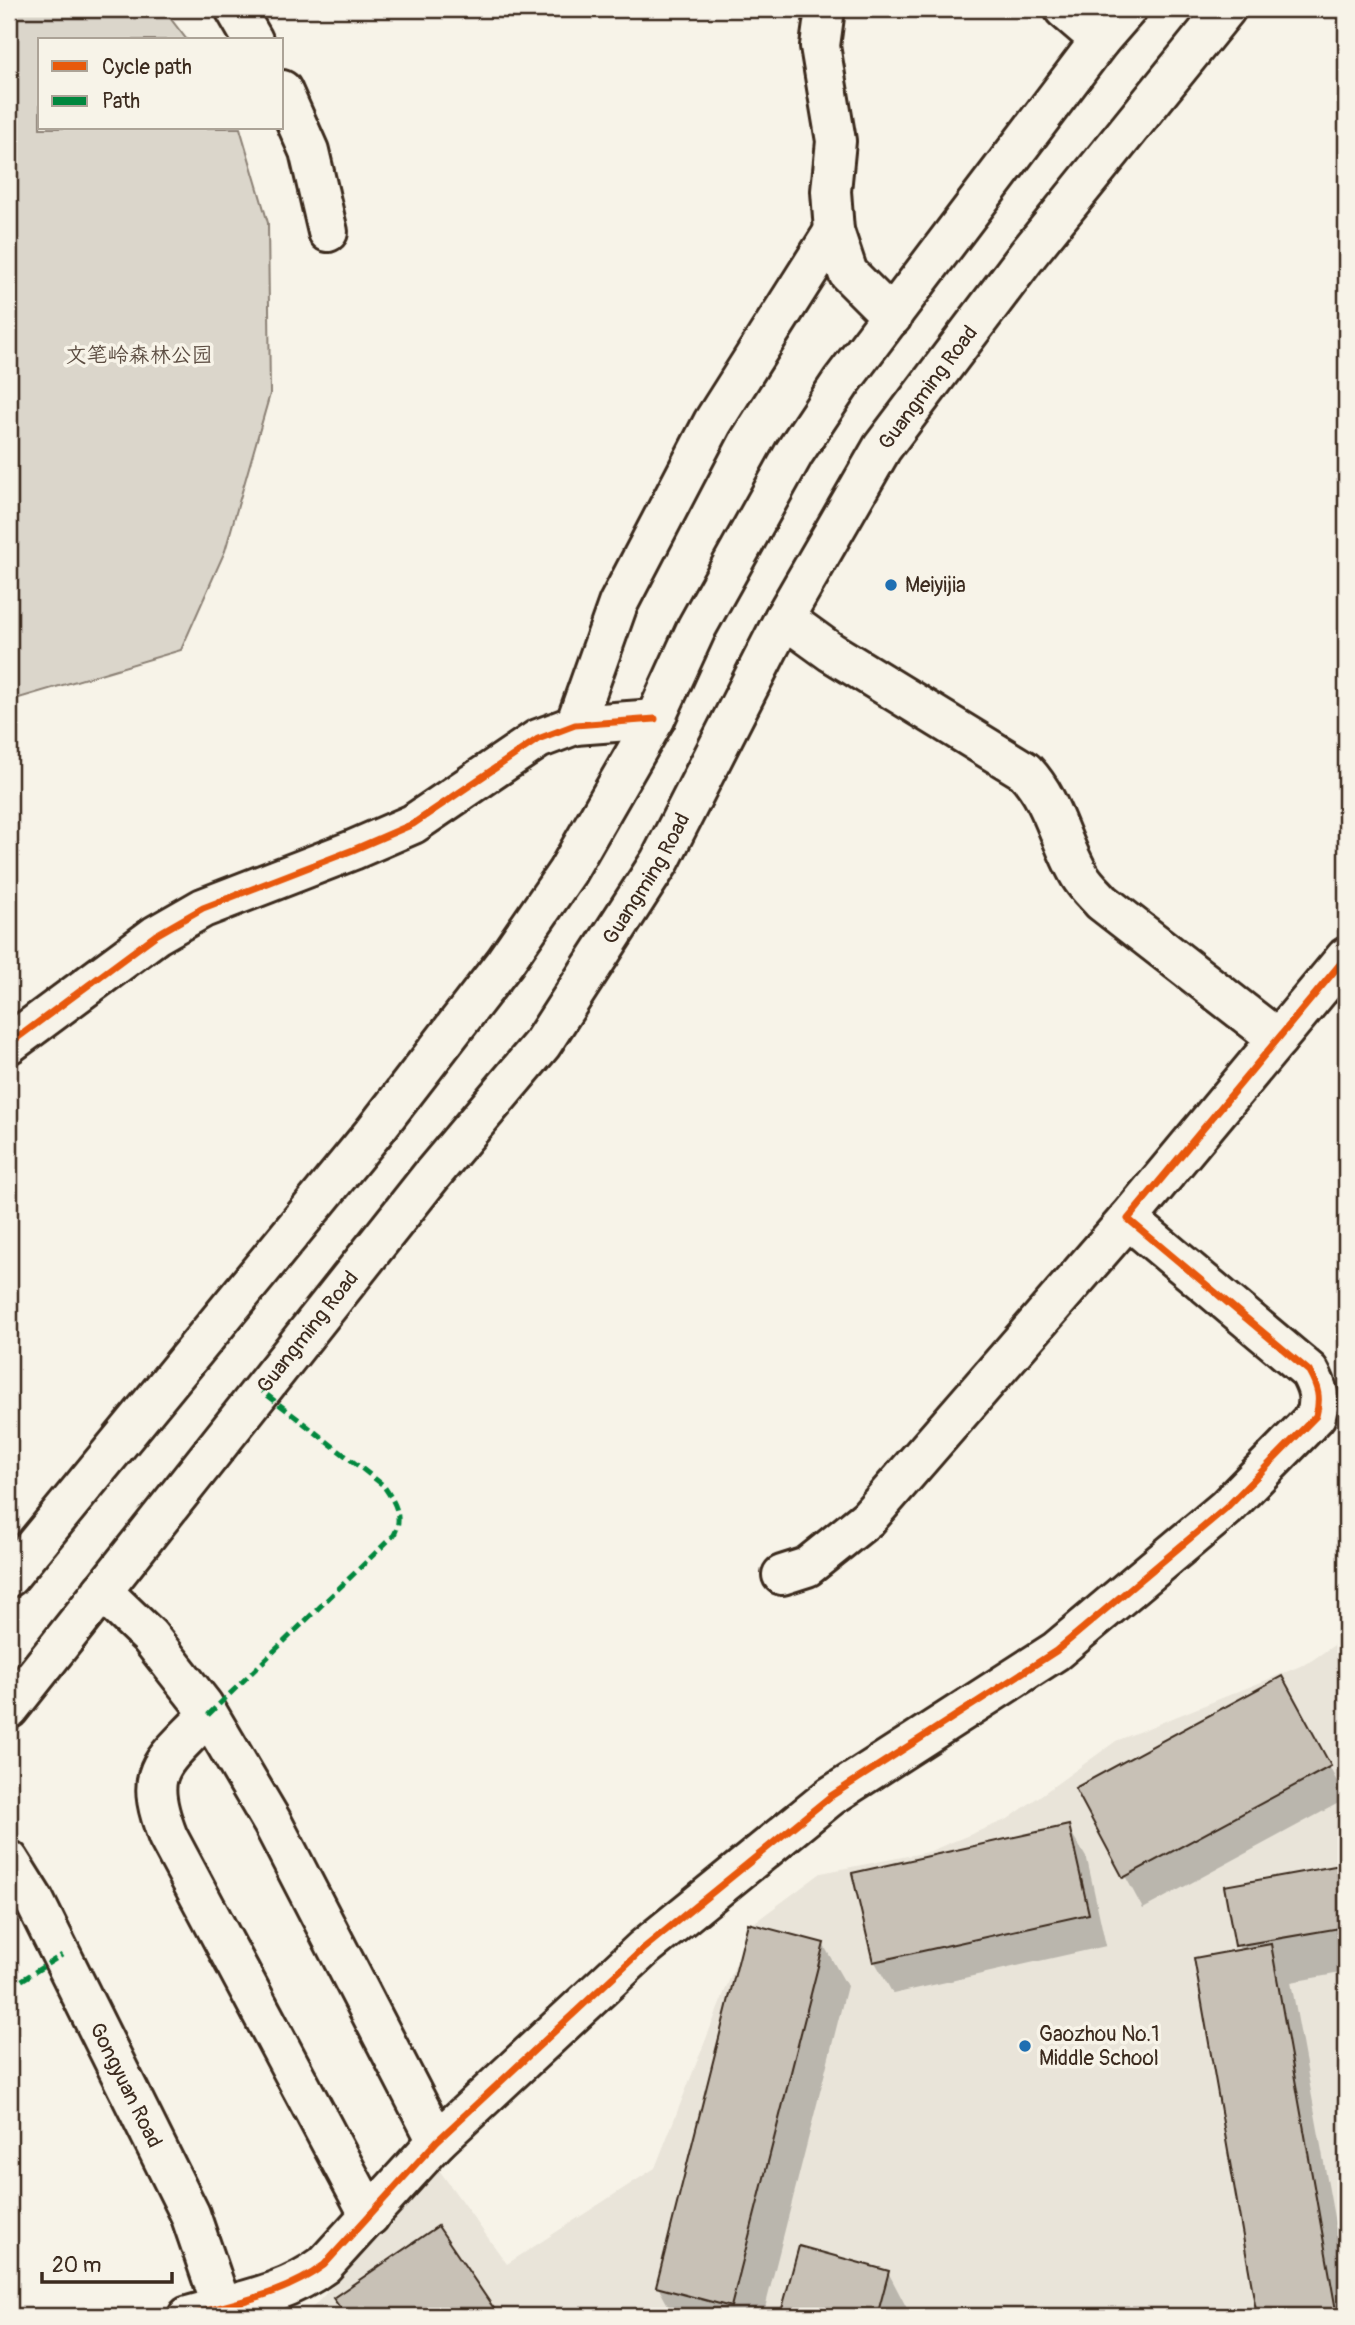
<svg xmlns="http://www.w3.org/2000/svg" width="1355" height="2325" font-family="Pangolin,'LXGW WenKai TC',sans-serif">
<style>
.built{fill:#e9e4d9}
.green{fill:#dbd6cb;stroke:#8b8074;stroke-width:2}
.shadow{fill:#0003}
.building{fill:#c8c1b6;stroke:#3b2a1e;stroke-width:2}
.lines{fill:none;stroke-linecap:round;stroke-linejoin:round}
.minor-casing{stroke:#3b2a1e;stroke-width:44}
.major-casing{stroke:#3b2a1e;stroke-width:44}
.minor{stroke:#f7f3e8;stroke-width:38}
.major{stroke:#f7f3e8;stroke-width:38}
.quiet{stroke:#00873e;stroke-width:5;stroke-dasharray:10 5;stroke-linecap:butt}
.cycleway-casing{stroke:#f7f3e8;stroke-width:11}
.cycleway{stroke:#e8590c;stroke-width:7}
.poi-dot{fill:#1f6fb2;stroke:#f7f3e8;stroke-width:2.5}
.labels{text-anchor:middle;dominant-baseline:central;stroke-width:7;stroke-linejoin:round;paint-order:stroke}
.park-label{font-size:21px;fill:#5b4c41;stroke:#f7f3e8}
.street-label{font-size:21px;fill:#3b2a1e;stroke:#f7f3e8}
.poi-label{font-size:21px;fill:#3b2a1e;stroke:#f7f3e8;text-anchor:start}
</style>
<rect width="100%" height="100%" fill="#f7f3e8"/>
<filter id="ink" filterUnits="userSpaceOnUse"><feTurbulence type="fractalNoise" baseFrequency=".0143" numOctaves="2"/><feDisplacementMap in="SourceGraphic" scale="14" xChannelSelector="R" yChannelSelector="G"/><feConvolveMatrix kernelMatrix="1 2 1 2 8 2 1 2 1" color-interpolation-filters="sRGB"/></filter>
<g filter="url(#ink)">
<path class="built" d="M1346,1637V2316H305L439,2170L507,2264L655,2168L751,1925L821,1873L928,1852L1008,1819L1116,1741L1308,1663Z"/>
<path class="green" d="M9,9H163L187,40H40V128H240L268,223L270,394L225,551L181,650L9,701Z"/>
<path class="shadow" d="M1300,1710L1346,1799L1143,1909L1078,1789Z
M1068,1827L1087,1859L1106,1946L893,1994L875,1962Z
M1346,1866V1972L1291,1982L1346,2283V2316H1259L1196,1959L1240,1951L1226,1887Z
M823,1944L847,1986L763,2316H674L658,2287Z
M438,2228L497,2316H346L336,2298Z
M801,2248L888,2272L911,2316H782Z"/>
<path class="building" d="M1282,1676L1331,1766L1123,1878L1075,1788Z
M1069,1825L1089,1914L873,1962L852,1873Z
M1346,1864V1927L1235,1946L1224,1886Z
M748,1923L824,1943L731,2307L656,2287Z
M1271,1944L1337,2316H1257L1194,1958Z
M438,2226L499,2316H346L333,2298Z
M799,2246L889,2271L877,2316H780Z"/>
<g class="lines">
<defs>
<g id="minor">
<path d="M235,9L253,40"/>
<path d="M825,9L820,46L836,141L831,191L834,231L848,273L892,317"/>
<path d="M1064,9L1100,40"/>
<path d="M282,90L309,151L328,232"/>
<path d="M784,618L831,652L1025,771C1054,802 1059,841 1080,876C1086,886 1095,894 1102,902L1278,1039"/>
<path d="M575,725L618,604L713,422L834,231"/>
<path d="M9,1044L156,935L203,908L353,850L413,824L538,739L575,725L655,719"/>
<path d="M782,1575L807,1567L868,1518L1128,1219L1346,957"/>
<path d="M102,1591L149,1636L203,1705L272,1822L437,2141"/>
<path d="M208,1715C163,1764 141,1768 168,1837L370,2216"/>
<path id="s1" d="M9,1860L34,1900L190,2214L225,2316"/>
<path d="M188,2316C236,2302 284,2295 324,2265L437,2141L644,1948L831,1796L1056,1651L1226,1508L1316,1416C1321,1398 1318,1387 1309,1371L1128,1219"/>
</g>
<g id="major">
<path d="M9,1577L373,1133L505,962L567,872L655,719L697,627L794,453L842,381L1100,40L1127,9"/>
<path id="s2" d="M9,1709L431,1176L542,1044L660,861L784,618L882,448L1029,253L1226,9"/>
</g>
</defs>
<use href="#minor" class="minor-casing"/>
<use href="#major" class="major-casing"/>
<use href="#minor" class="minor"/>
<use href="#major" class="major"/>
<path class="quiet" d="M208,1715L394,1535C404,1516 394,1501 383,1485L262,1391
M9,1988L62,1955"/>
<defs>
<path id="cycleway" d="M9,1044L156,935L203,908L353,850L413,824L538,739L575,725L655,719
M188,2316C236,2302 284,2295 324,2265L437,2141L644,1948L831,1796L1056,1651L1226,1508L1316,1416C1321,1398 1318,1387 1309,1371L1128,1219L1346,957"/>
</defs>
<use href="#cycleway" class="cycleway-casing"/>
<use href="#cycleway" class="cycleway"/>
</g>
</g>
<g class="poi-dot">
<circle cx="891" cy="585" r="7"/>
<circle cx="1025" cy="2046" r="7"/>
</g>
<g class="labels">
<g class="park-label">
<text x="139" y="355">文笔岭森林公园</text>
</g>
<g class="street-label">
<text stroke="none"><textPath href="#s2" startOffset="1615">Guangming Road</textPath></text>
<text stroke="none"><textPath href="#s2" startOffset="1048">Guangming Road</textPath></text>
<text stroke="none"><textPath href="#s2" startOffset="481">Guangming Road</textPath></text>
<text stroke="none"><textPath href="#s1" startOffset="254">Gongyuan Road</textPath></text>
</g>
<g class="poi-label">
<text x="905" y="585">Meiyijia</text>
<text x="1039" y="2034">Gaozhou No.1<tspan x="1039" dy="24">Middle School</tspan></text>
</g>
</g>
<rect width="1355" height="2325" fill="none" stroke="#f7f3e8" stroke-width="35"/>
<rect x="18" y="18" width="1320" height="2290" fill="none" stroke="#3b2a1e" stroke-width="2.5" filter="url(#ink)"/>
<rect x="38" y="38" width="245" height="91" fill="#f7f3e8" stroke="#aca397" stroke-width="2"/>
<rect x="52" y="61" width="35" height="10" fill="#e8590c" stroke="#aca397" stroke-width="2"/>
<text x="102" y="74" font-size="21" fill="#3b2a1e">Cycle path</text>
<rect x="52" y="96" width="35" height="10" fill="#00873e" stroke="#aca397" stroke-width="2"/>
<text x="102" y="108" font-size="21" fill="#3b2a1e">Path</text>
<path d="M42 2272v10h130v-10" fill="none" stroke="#3b2a1e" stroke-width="3.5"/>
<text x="52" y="2272" font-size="21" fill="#3b2a1e" stroke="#f7f3e8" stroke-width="5" paint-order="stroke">20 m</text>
</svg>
